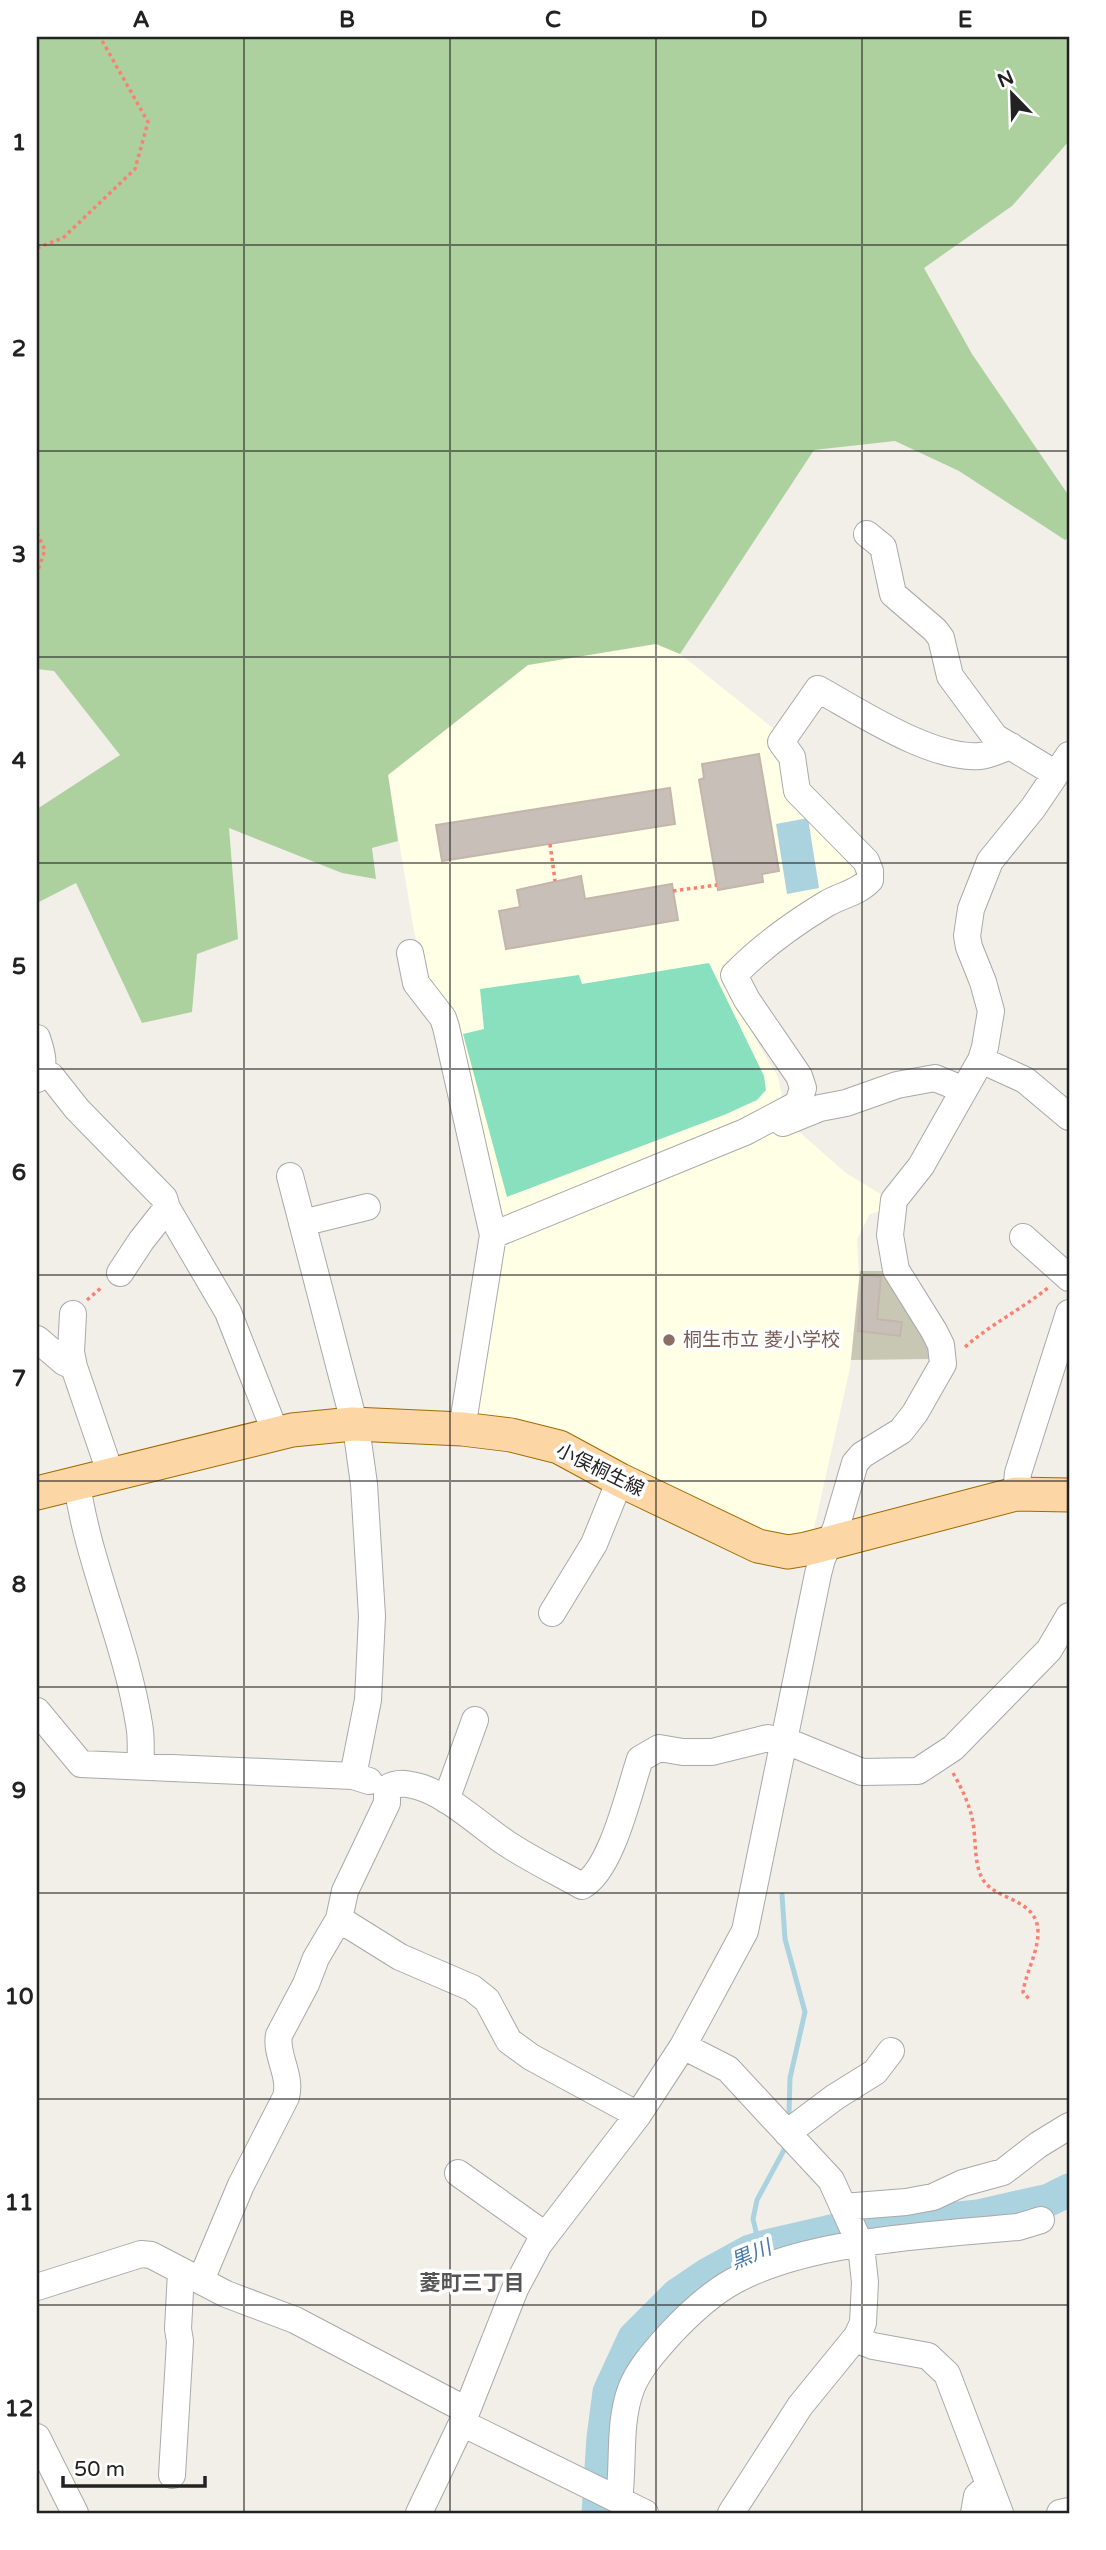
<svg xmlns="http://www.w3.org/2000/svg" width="1106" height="2550" font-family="'Varela Round','Noto Sans JP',sans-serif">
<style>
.education{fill:#ffffe5}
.construction{fill:#c7c7b4}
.forest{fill:#add19e}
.pitch{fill:#88e0be}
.water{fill:#aad3df}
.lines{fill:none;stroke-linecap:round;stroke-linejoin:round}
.stream{stroke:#aad3df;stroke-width:5}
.river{stroke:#aad3df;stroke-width:33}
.building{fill:#c7bfb8;stroke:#c4b6ab;stroke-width:2}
.minor-casing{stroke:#a9a9a9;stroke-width:28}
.major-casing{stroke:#a06b00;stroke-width:35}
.path{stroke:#fa8072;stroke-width:3.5;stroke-dasharray:3.5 3.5;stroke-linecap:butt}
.minor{stroke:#fff;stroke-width:26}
.major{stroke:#fcd6a4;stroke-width:33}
.grid{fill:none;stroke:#222;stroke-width:2;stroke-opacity:0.55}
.education-dot{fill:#8d6e63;stroke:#fff;stroke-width:2.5}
.labels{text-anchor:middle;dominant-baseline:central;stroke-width:7;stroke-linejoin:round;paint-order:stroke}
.education-label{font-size:19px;fill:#785e54;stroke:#fff;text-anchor:start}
.street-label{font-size:19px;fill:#222;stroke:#fff}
.water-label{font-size:21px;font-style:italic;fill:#4a7aab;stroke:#fff}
.neighbourhood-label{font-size:21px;font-weight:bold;fill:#555;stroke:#fff}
.neatline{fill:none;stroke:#222;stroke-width:2.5}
.grid-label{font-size:23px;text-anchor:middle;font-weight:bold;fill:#222}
</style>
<rect width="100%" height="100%" fill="#f2efe9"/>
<path class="education" d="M657,643L680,654L774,729L766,740L783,757L854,859L855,882L721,966L757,1042L778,1077L782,1097L765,1115L501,1220L426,975L414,931L388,775L528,665Z
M790,1124L846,1173L887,1198L883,1210L870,1214L857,1239L859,1276L850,1368L813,1533L789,1539L766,1534L476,1415L501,1249L507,1241Z"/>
<path class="construction" d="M860,1271H887L926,1328L931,1359L851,1360Z"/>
<path class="forest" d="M37,37H1069V141L1012,206L924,268L972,354L1069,496V537L1065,540L959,471L895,441L814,450L680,654L656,644L528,665L388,775L398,841L372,848L376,879L342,873L229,828L238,939L197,954L192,1012L142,1023L76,883L37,903V809L120,755L54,671L37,669Z"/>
<path class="pitch" d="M709,963L764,1076L766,1090L757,1100L724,1115L507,1197L463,1034L484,1029L480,989L579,975L582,984Z"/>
<path class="water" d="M808,818L819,888L787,894L776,824Z"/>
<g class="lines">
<path class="stream" d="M782,1895L785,1939L805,2012L790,2078L789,2113
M760,2248L753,2219L757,2200L784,2150"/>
<path class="river" d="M598,2513L603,2438L609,2392L634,2338L677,2295L708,2274L750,2251L770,2245L831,2231L978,2216L1049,2200L1069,2190"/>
</g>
<path class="building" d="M759,754L779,871L762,874L763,882L718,890L699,780L704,778L702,764Z
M670,788L675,824L442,861L436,825Z
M581,876L585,899L672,884L678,920L506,949L499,911L520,907L517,890Z
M863,1275L881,1277L877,1319L902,1322L900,1336L858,1331Z"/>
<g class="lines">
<defs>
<path id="minor" d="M867,534L883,547L893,594L935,630L941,638L950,676L995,737L1056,774
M410,953L416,983L443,1018L446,1027L493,1235L462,1429
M37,1038C42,1053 46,1065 37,1079
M981,1060L1025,1080L1069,1117
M37,1069L51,1076L77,1109L164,1198L167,1208L228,1312L276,1434
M783,1123L820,1108L846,1103L897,1085L935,1078L964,1090
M290,1176L357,1434L364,1484L372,1616L368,1700L353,1776
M302,1223L367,1207
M493,1235L745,1132L798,1104L803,1088L799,1076L747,1000L734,975C761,947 793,924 826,904C841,895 858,893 870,880V871L866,861L797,791L792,757L781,742L818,689C860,712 932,760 980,756C991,755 1001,749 1011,746
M1023,1237L1069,1278
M120,1273L141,1241L167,1208
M73,1314L71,1352L74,1367L111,1475
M37,1339L64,1362L74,1367
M77,1484C89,1566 126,1642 139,1724C142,1738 140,1753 141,1767
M1016,1494L1018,1473L1069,1313
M552,1613L594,1544L620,1480
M37,1711L81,1764L353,1776L369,1781
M387,1788C399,1781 410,1784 423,1788C451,1798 481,1826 506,1843C530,1859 557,1872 582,1886C612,1870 629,1791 640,1759L659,1748L683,1752H712L768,1738L796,1745L862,1772L918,1771L953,1748L1049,1650L1069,1616
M446,1800L475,1720
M339,1919L400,1957L472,1988L487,2000L509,2041L531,2057L638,2115
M683,2046L728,2069L831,2180L861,2246L865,2282L863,2323L857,2336L800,2406L731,2513
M787,2133L835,2097L875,2072L891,2051
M458,2173L545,2235
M843,2207L906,2202L933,2197L963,2183L1003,2172L1038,2145L1069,2126
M201,2280L241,2185L286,2097C292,2075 275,2055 279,2035L306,1984L316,1958L339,1919L345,1891L387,1803V1788
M37,2287L141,2254L151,2255L226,2294L295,2320L466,2410
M857,2336L863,2342L873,2346L928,2356L947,2374L1000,2513
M462,2423L645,2513
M37,2437L75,2513
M172,2475L180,2341L178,2329L181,2272
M619,2500C624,2464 618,2424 631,2389C639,2368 656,2350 671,2333C688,2315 709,2295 732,2282C807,2240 932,2235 1018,2227L1041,2220
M419,2513L462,2423L515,2289L539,2244L638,2115L683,2046L745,1931L818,1574L822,1559L836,1528L855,1463L862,1455L901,1431L915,1413L943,1364L941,1345L934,1331L896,1270L890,1235L894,1200L921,1166L981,1060L985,1047L991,1011L983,982L969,947L967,936L971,909L990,861L1033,808L1069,755
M974,2513L977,2496L989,2485
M1060,2513L1069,2511"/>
<path id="major" d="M37,1493L292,1430L353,1424L462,1429L511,1435L559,1447L620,1480L758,1546L788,1552L806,1549L1016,1494L1069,1495"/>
</defs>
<use href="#minor" class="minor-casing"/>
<use href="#major" class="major-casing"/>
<path class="path" d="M37,248L63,238L135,169L148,122L100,37
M37,533L45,550L37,573
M550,844L555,881
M673,891L717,885
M87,1300L102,1287
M965,1347C991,1324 1022,1309 1049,1287
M953,1773C962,1789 970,1805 973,1823C976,1840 974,1860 981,1876C992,1902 1039,1896 1038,1934C1037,1955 1026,1972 1023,1992L1029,1999"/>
<use href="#minor" class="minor"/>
<use href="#major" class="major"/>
</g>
<path class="grid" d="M244,37V2513M450,37V2513M656,37V2513M862,37V2513M37,245H1069M37,451H1069M37,657H1069M37,863H1069M37,1069H1069M37,1275H1069M37,1481H1069M37,1687H1069M37,1893H1069M37,2099H1069M37,2305H1069"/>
<circle class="education-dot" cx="669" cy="1340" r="7"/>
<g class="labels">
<g class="education-label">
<text x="683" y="1340">桐生市立 菱小学校</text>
</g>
<g class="street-label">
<text transform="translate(600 1470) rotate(26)">小俣桐生線</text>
</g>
<g class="water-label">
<text transform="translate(751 2255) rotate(-23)">黒川</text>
</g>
<g class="neighbourhood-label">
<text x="472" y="2283">菱町三丁目</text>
</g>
</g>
<rect width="1106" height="2550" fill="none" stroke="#ffffff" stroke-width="77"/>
<g transform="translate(1012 94) rotate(337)" stroke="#ffffff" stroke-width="5" paint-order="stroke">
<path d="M0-5L12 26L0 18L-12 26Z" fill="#222222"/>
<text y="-10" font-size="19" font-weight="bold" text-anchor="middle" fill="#222222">N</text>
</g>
<path d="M63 2476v10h142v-10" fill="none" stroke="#222222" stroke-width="3.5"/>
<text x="74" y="2476" font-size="21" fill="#222222" stroke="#ffffff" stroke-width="5" paint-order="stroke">50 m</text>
<rect x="38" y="38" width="1030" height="2474" class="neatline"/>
<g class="grid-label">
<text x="141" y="27">A</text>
<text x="347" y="27">B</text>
<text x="553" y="27">C</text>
<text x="759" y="27">D</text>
<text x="965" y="27">E</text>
<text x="19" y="150">1</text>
<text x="19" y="356">2</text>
<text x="19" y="562">3</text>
<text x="19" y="768">4</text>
<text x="19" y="974">5</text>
<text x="19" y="1180">6</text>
<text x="19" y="1386">7</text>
<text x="19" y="1592">8</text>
<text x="19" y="1798">9</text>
<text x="19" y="2004">10</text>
<text x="19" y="2210">11</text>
<text x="19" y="2416">12</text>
</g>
</svg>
